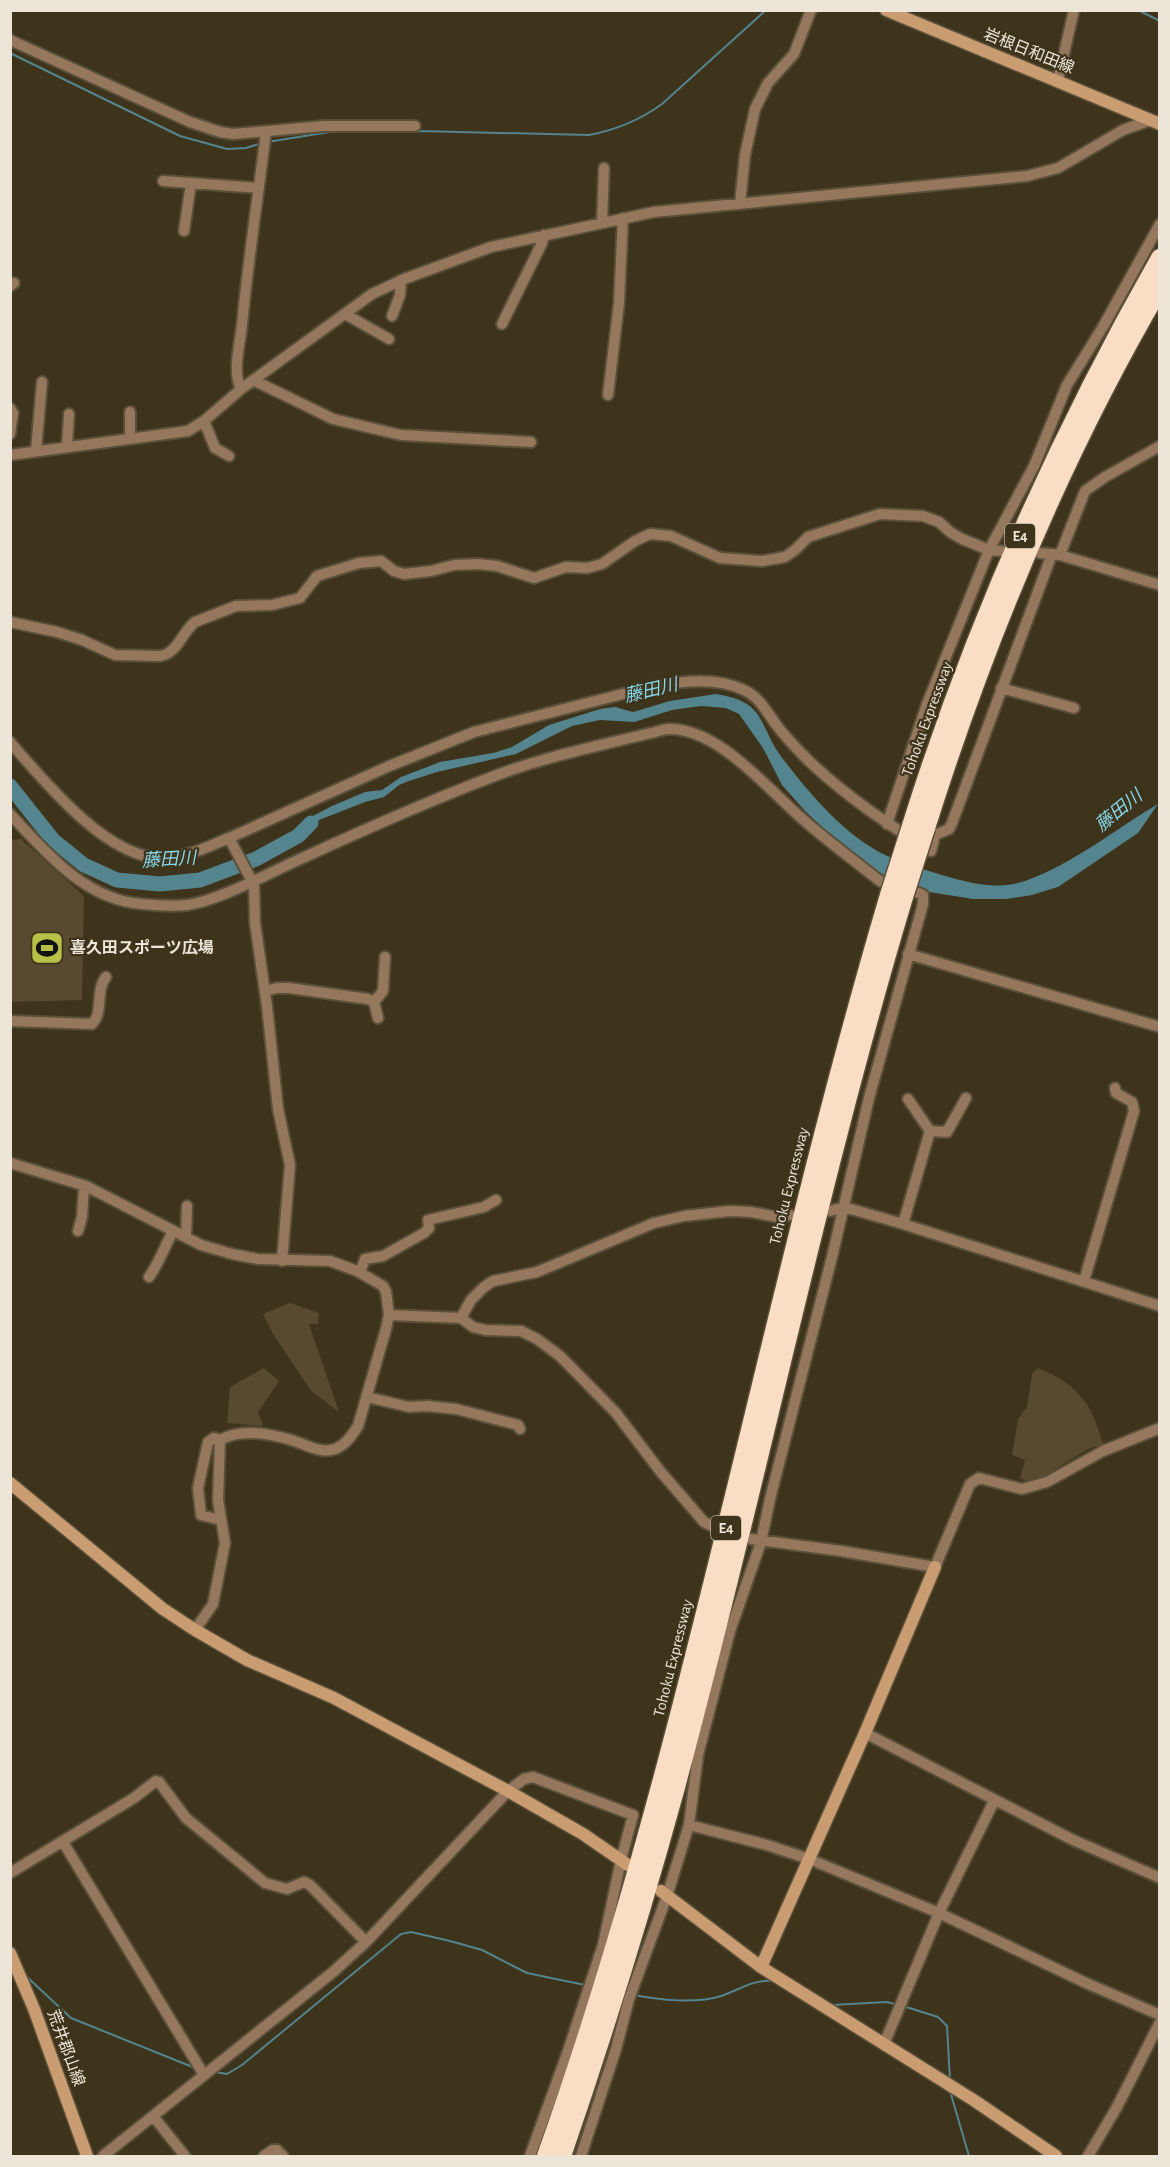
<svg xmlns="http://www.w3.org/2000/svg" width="1170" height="2167" font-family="'Alegreya Sans','Noto Sans JP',sans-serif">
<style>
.green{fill:#574a30}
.water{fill:#54858f}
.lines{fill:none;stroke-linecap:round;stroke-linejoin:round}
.stream{stroke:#54858f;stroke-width:2}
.river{stroke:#54858f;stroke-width:15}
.street-casing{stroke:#5a5039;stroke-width:14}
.secondary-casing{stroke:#5a5039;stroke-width:15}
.highway-casing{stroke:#5a5039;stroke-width:21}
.street{stroke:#94775d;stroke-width:10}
.secondary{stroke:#c99c72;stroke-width:12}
.highway{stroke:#f9ddc4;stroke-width:18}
.highway-bridge-casing{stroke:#5a5039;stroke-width:21;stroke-linecap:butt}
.highway-bridge{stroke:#f9ddc4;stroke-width:18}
.labels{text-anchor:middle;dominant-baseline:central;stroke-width:4.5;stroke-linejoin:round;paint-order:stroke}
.shield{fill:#3e331b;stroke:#b8b09f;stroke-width:1.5}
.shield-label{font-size:15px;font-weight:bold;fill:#ede6d8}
.street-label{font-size:16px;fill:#ede6d8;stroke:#3e331b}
.poi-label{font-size:16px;font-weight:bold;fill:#ede6d8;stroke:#3e331b;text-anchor:start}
.water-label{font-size:18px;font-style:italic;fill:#84d7e9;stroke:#3e331b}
</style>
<rect width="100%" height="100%" fill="#3e331b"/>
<path class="green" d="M21,839L84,896L82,1000L11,1002V840Z
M290,1303L319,1313L318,1324H309L339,1412L311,1391L273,1334L263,1314Z
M264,1368L279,1381L258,1412L263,1426L227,1423L230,1387Z
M1038,1368C1078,1384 1092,1404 1103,1444L1088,1449L1038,1480L1029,1482L1020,1478L1025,1460L1012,1455L1018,1419L1027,1407L1032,1374Z"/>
<path class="water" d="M716,694C768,702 757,725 783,759C811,795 843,834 885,855C905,864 928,871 949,877C975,884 997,890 1025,881C1073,864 1114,830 1158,804L1138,833L1058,887L1032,895L1006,899H973L923,891L881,874L836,840L805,811L782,785L763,748L739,714L726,708L701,706L672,710L634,722L600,720L572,726L516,754L437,772L409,781L399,785L384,797L365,802L319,820L306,835L297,837L303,826L313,816L332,806L365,792L382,790L401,777L440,762L493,753L512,747L549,725L600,709L615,707L633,712L670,701Z"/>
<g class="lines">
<path class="stream" d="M1138,10L1160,21
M10,53L180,136L227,149L246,148L262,143
M267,142L330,132L418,131L589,135C616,130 640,120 662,104L766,10
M26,1976L71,2018L195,2068
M634,1995C659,2000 696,2004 721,1996C739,1990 754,1979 773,1981
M832,2005L887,2002L898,2005
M903,2006L938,2017L947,2026L950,2080
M215,2072L227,2074L242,2065L401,1934L411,1932L450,1941L482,1950L527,1973L585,1985
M950,2091L969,2156"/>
<path class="river" d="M10,786L53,840L84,865L117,880L160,884L200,880L256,859L298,836L311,823"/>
<defs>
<path id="street" d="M10,40L190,122L220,132L233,134L324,126H415
M1058,80L1074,10
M163,181L259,188
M740,203L745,155L755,109L768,83L794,54L811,10
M602,222L604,168
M184,231L191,183
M10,286L14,283
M345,314L389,339
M392,316L400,295L401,280
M502,324L542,243L544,235
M253,380L333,419L401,435L531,442
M241,389C232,372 240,344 242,325C248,261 258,197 266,132
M608,395L619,303L623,218
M10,408L13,413L10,434
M204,421L215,448L229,456
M130,439V412
M67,447L69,414
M36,451L42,382
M10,455L188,431L204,421L241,389L372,294L404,279L491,247L654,212L1027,176L1058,168L1123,130L1151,120
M1040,553L1060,555L1160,585
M1060,555L1085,491L1105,477L1160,446
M10,622L57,632L82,640L115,655L160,656C178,653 182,632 195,622L236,606L272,605L300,598L317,576L359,563L381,561L394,571L404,574L431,571L454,565L478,564L497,566L534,578L566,567L587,568L602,564L635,541L650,534L671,536L720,558L762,561L785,557L795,550L808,537L880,514L923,516L939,522L950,532L962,539L989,550L1002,551
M1001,688L1074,708
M10,742C44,781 105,856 159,858C184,859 207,847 229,838L254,885L255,923L267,1006L278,1109L290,1165L282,1261
M10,814C44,850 81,895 133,903C150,905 170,907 187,905C218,901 267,874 296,861C361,831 426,802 492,777C548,755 609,744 667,729C716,727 763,784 798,815C822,837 850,857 876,878C888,888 909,888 923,895V904L869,1098L832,1257L770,1499L761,1542L730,1631L698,1755L689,1825L667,1896L629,1999L616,2049L581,2156
M887,824L927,704L989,550L1034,466L1067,385L1104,325L1160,224
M229,838L387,767L474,732L654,686C683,681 717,677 744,690C760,697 767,713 778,727C787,739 798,750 809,761C847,797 886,823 931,851L935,835L949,829L952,823L1052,554
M908,954L1160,1027
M265,991L277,988H289L368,999L374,1002L378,1018
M374,1002L383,991L385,957
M10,1021L92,1024C104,1012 95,990 106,977
M908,1099L930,1131
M10,1163L86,1186L201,1245L232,1254L258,1259L330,1261L357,1271L383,1286L386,1292L389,1315L386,1329L358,1426C352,1435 346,1445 335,1449C321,1454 307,1445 294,1441C272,1434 241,1428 220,1440L218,1500L225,1543L213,1604L195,1630
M830,1211L844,1207L903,1224L1160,1306
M903,1224L930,1131L947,1132L966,1098
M78,1231L82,1217L84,1186
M186,1237L187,1206
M360,1272L365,1259L383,1256L424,1233L429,1228L428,1220L484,1207L496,1200
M149,1277C159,1263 165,1246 173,1231
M1084,1281L1134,1111L1132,1102L1116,1093L1115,1088
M389,1315L461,1318L473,1327L485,1330L521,1331L537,1339L560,1356L616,1413L660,1471L704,1522L716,1528
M461,1318L471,1300L484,1287L493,1281L537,1272L654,1223L684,1216L730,1211L751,1212L777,1217L790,1215
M367,1397L409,1407L427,1406L456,1409L518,1425L520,1429
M220,1440L214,1438L208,1442L198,1488L201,1515L221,1520
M751,1539L841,1551L935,1567L970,1484L979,1478L1022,1489L1047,1482L1103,1451L1160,1428
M865,1733L1071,1839L1160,1878
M689,1825L767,1845L809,1859L939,1913L1086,1983L1160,2015
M63,1842L204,2075
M10,1873L134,1798L156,1781L159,1782L186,1818L265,1883L287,1889L304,1882L310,1885L366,1942
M884,2044L939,1913L994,1801
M153,2116L185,2156
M103,2156L333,1972L366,1942L508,1791L524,1779L533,1777L633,1815L621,1860L603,1945L567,2054L530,2156
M264,2156L273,2150H277L283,2156
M1088,2156L1117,2107L1160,2022"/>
<path id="secondary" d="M886,10L1160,124
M10,1483L163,1609L195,1630L247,1660L334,1698L508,1791L583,1834L628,1865
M661,1891L761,1967L975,2101L1056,2156
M10,1953L34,2009L87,2156
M761,1967L865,1733L935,1567"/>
<path id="highway" d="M911,826C973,628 1057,439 1160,258
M926,828C985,641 1061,457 1160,288
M546,2156C693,1745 765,1313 889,895
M562,2156C604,2034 642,1911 676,1787C756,1491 816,1190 904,897"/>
</defs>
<use href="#street" class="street-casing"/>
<use href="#secondary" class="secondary-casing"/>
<use href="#highway" class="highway-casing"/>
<use href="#street" class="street"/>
<use href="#secondary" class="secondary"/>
<use href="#highway" class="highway"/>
<defs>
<path id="highway-bridge" d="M889,895L911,826
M904,897L926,828"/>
</defs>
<use href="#highway-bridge" class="highway-bridge-casing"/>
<use href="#highway-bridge" class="highway-bridge"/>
</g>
<defs>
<symbol id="stadium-square" viewBox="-11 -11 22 22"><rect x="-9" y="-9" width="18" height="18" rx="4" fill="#b8c147" stroke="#3e331b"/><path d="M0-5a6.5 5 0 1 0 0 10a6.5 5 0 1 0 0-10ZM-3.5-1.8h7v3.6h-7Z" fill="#111"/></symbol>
</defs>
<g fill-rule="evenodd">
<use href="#stadium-square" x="28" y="929" width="38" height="38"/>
</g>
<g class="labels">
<g class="shield">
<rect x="1005" y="524" width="30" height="24" rx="4.5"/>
<rect x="711" y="1516" width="30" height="24" rx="4.5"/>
</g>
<g class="shield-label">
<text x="1020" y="536">E4</text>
<text x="726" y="1528">E4</text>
</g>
<g class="street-label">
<text transform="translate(1029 51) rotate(22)">岩根日和田線</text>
<text transform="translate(927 719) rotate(-70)">Tohoku Expressway</text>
<text transform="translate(789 1186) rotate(-76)">Tohoku Expressway</text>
<text transform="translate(673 1658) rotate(-76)">Tohoku Expressway</text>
<text transform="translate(66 2048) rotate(70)">荒井郡山線</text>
</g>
<g class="poi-label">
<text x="70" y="948">喜久田スポーツ広場</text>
</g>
<g class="water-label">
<text transform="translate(651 691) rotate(-13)">藤田川</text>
<text transform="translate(1119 811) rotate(-39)">藤田川</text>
<text transform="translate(169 860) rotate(-3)">藤田川</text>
</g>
</g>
<rect width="1170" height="2167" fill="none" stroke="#ede6d8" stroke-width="24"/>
</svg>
